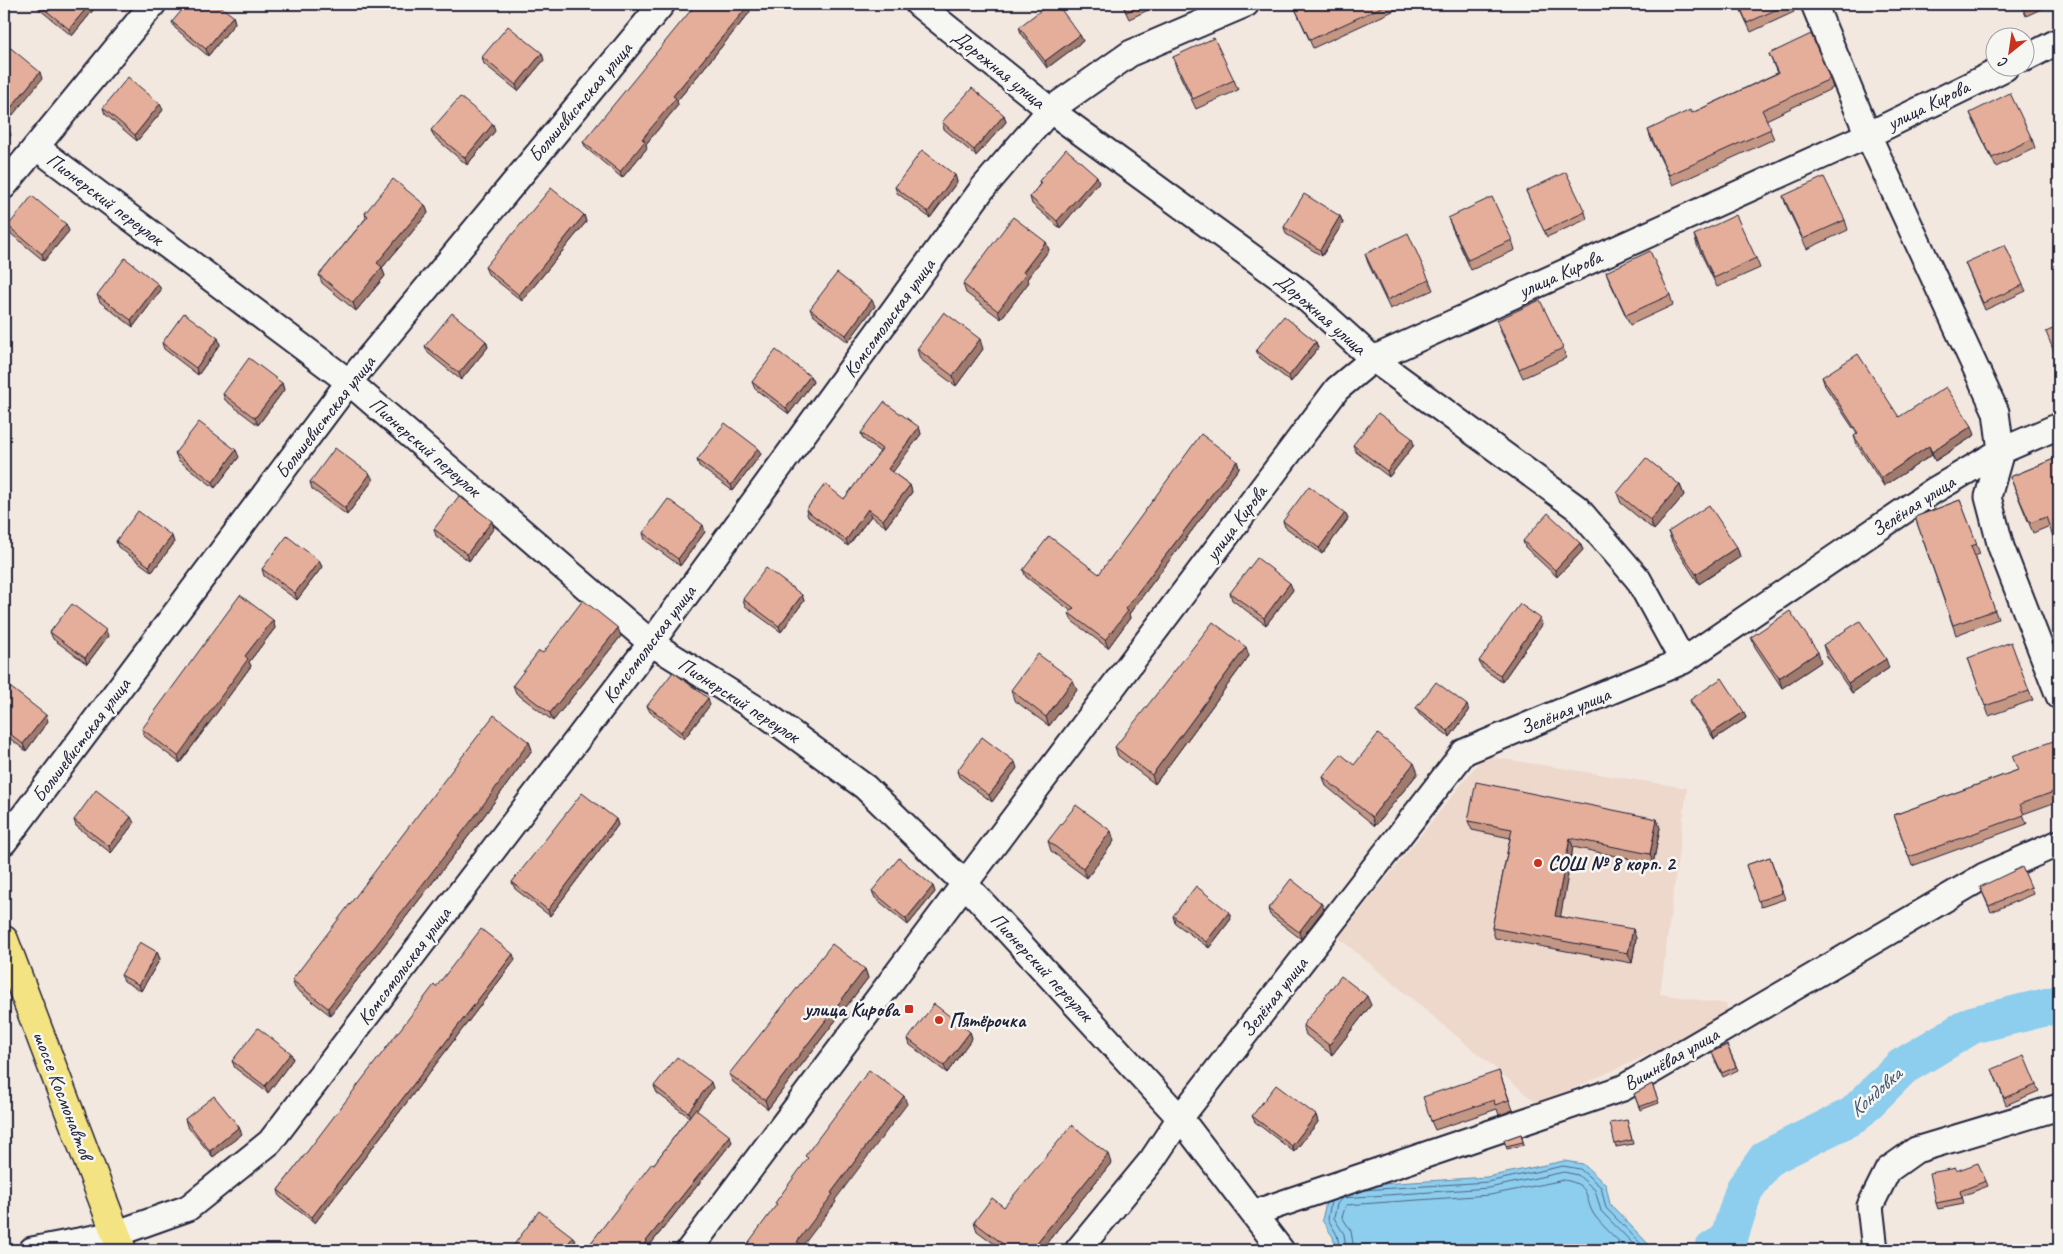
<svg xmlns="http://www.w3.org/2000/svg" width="2063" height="1254" font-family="Caveat,sans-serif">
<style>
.built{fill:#eed7cb}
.water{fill:#8dcdee;stroke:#6289a6}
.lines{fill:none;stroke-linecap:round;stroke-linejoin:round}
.shore{stroke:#4d6683;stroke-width:1}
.river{stroke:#8dcdee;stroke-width:38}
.minor-casing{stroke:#22223b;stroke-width:29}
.major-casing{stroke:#22223b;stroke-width:31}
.minor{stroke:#f6f6f2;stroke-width:25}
.major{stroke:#f4e382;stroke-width:28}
.wall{fill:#c49684;stroke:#22223b}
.shaded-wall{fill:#a07a6c;stroke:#22223b}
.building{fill:#e4ae9a;stroke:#22223b}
.poi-dot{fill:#c8321e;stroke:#f6f6f2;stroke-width:2}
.labels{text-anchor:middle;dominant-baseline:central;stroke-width:5;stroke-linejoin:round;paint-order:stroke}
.street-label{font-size:20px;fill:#22223b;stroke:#f6f6f2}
.poi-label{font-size:20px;font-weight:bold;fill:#22223b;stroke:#f6f6f2;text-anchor:start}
.water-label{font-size:21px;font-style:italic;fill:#425571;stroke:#f6f6f2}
</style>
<rect width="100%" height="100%" fill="#f2e8e0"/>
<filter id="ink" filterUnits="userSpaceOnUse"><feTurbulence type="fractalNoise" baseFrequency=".02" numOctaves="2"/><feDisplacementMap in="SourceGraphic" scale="10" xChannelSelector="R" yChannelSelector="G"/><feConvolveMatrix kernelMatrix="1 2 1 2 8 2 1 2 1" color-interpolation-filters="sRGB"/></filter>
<g filter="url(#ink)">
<path class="built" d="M1484,756L1687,788L1660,994L1726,1004L1730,1018L1538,1104L1339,938Z"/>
<path class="water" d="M1564,1161L1583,1164L1606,1185L1610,1204L1654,1250H1336L1333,1237L1322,1220L1327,1198L1337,1187L1487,1177Z"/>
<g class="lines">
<path class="shore" d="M1363,1190L1488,1182L1563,1166L1580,1169L1601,1187L1606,1208L1647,1250
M1331,1201L1328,1219L1337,1235L1340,1250
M1346,1250L1344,1234L1334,1218L1337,1204L1342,1198L1489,1188L1564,1172L1578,1175L1595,1190L1601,1211L1639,1250
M1354,1250L1351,1231L1342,1217L1346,1205L1490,1195L1564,1180C1594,1185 1583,1200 1595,1216C1604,1228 1617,1239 1628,1250"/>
<path class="river" d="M1713,1250L1728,1241L1744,1190L1767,1158L1854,1115L1902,1067L1972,1025L2059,1004"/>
<defs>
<path id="minor" d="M918,4L1050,110L1297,290L1373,359L1577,508L1638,579L1683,661
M1814,4L1868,135L1996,412L2001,451L1988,497L2001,547L2059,696
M2026,58L2059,41
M36,147L349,382L651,643L768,716L865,787L964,883L1180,1118L1281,1250
M4,186L153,4
M4,842L349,382L662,4
M1254,1213L1623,1088L1984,876L2059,843
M32,1250L115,1234L188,1208L270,1142L651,643L983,188L1050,110L1131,53L1246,4
M689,1250L1337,389L1373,359L1868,135L2005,68
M1078,1250L1152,1160L1180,1118L1464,752L1683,661L1933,491L2001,451L2059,426
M1875,1250L1870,1206L1888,1170L1916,1150L2059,1107"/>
<path id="major" d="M4,940L122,1250"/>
</defs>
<use href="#minor" class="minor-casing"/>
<use href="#major" class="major-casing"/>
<use href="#minor" class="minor"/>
<use href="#major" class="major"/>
</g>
<path class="wall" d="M37,4H98L72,36L39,9Z
M972,4H983L978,9Z
M1122,4H1161L1129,19Z
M1293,4H1408L1313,48Z
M1738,4H1790L1794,12L1751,32Z
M1877,4H1885L1878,7Z
M2021,4H2052L2026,16Z
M750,12L677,101L678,105L646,144L647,148L622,178L586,148L583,142Z
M233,16L235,23L208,56L175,28L172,22Z
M1019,27L1080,35L1083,41L1047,68L1021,33Z
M1769,54L1830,79L1833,88L1766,120L1774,139L1673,185L1651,139L1648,130L1692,113L1777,73Z
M482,57L544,60L518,91L484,64Z
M1173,57L1234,80L1238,90L1196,109L1176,67Z
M103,108L163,110L137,141L105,114Z
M1970,113L2032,139L2035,148L1996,167L1974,122Z
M1004,115L1006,122L976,156L944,129L942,122Z
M431,130L495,131L467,165L434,137Z
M955,175L957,182L930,218L897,193L895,187Z
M1039,181L1099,182L1060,228L1032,204L1030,197L1040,184Z
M1526,191L1585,212L1587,219L1547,237Z
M1783,196L1845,220L1848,230L1807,249L1786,205Z
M425,205L428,213L382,268L385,276L356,311L322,283L319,275L366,218L365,213Z
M584,215L586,222L522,301L488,274L485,267Z
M1340,216L1343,223L1322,256L1286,234L1284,227Z
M1448,218L1512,240L1515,250L1471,270L1452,228Z
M66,224L69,231L44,261L10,233L8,226Z
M1694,235L1756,258L1760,268L1717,287L1697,245Z
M1046,242L1049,250L1027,279L1029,282L1001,319L966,293L963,284Z
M1365,254L1429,280L1433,290L1390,309L1368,263Z
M1965,263L2023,285L2026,291L1985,310Z
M1606,272L1670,295L1673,305L1630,325L1610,282Z
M158,284L161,290L133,327L100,302L97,295Z
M875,306L848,342L813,315L810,309Z
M1497,320L1563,348L1566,358L1523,378L1500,330Z
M218,338L220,345L198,375L164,349L162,343Z
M486,341L488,347L461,380L428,353L425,346Z
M1316,342L1318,348L1291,382L1259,357L1256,350Z
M917,349H983L956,386L920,359Z
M810,376L813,382L789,414L755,389L752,382Z
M1822,377L1899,417L1975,435L1935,461L1932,455L1884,486L1857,445L1854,436L1857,434L1825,386Z
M282,383L284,390L258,425L225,400L223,394Z
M919,427L921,434L892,472L910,485L912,492L886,527L871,516L848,546L808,517L806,510L844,499L880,452L863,439L861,433Z
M1353,445H1414L1389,477L1356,452Z
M175,453L239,457L215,488L178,460Z
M761,454L733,491L699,466L697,460Z
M2054,459L2050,526L2033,533L2010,477Z
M1237,461L1239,468L1129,614L1130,618L1108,648L1072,621L1069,613L1071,611L1026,577L1023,570L1099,574Z
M373,480L347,515L312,489L310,482Z
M1680,485L1684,495L1654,530L1621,503L1617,493Z
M1960,500L1980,554L1975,556L1998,619L1956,635L1915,517Z
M1345,513L1348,519L1322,554L1285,527L1283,521Z
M494,528L469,561L436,536L434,529Z
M705,532L680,566L645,540L643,533Z
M1668,532L1737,547L1740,557L1699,584L1672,542Z
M172,536L174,543L152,572L118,547L116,541Z
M1523,541L1580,543L1583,550L1557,577L1525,547Z
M319,561L322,567L297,600L264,576L262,569Z
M1293,590L1266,625L1232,600L1230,593Z
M802,595L804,601L781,632L745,606L743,599Z
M1540,618L1542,625L1502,682L1482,668L1479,661Z
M273,620L275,628L249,662L251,666L180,763L144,736L142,729Z
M50,632L108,636L87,664L53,639Z
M621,636L553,721L516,693L513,685L543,653Z
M1751,637L1821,662L1782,688L1755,647Z
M1823,645L1889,668L1852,693L1826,655Z
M1249,656L1155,784L1118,756L1115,747Z
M1968,658L2029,691L2033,700L1989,716Z
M1011,690H1077L1049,726L1014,700Z
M4,696L48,721L26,751L4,734Z
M1690,700L1744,712L1746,718L1714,739L1692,706Z
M710,705L684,739L650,712L647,706Z
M1416,708L1469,711L1450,737L1419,714Z
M529,742L532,750L481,820L330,1015L295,988L292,980Z
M2059,749V801L2023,814L2027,824L1912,866L1894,815L2018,770Z
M1017,768L992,802L959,777L957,771Z
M1418,773L1375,826L1326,786L1323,777Z
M616,819L618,825L550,916L515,889L512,882Z
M74,820L134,823L111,853L76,826Z
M1468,821L1660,828L1653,864L1573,847L1560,916L1636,938L1632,963L1495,938L1492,928L1510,838L1472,830Z
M1048,841H1114L1087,878L1051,851Z
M1770,857L1785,899L1761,907L1746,865Z
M933,886L935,892L908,925L875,898L872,891Z
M1980,887H2031L2033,894L1991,912Z
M1321,903L1324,909L1301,939L1270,915L1268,909Z
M1173,916L1231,919L1209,948L1175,923Z
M157,952L160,959L141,991L124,981L121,975Z
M515,960L315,1223L280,1197L278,1190L436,987Z
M865,969L868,978L768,1109L733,1082L729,1074Z
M1371,1005L1332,1055L1306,1035L1303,1025Z
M970,1032L972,1038L947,1073L910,1045L908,1039Z
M1727,1045L1738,1070L1723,1077L1713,1056Z
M293,1059L268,1093L235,1068L232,1061Z
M1992,1069L2036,1085L2039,1091L2006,1105Z
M1499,1071L1513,1110L1499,1115L1497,1109L1435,1130L1431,1121Z
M1652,1084L1659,1103L1640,1110L1634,1094Z
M654,1086L713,1088L696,1111L732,1142L646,1250H587V1248L654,1164L689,1117L657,1093Z
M1316,1115L1318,1122L1294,1152L1255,1122L1252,1116Z
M185,1119L242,1134L213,1157L187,1126Z
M1627,1120L1633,1144L1616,1147L1615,1144Z
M1521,1134L1524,1145L1507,1149L1504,1140Z
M1111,1163L1041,1250H1003L977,1231L974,1222L1004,1207Z
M1957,1171L1986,1181L1988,1186L1962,1196L1964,1204L1938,1209L1936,1203Z"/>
<path class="shaded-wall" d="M90,4H98L72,36L69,29Z
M976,4H983L978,9Z
M748,6L750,12L677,101L678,105L646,144L647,148L622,178L620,172L673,96Z
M233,16L235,23L208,56L206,49Z
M1080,35L1083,41L1047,68L1045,61Z
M542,53L544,60L518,91L516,85Z
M40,72L42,79L4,126V116Z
M160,104L163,110L137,141L135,135Z
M1004,115L1006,122L976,156L974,150Z
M493,124L495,131L467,165L465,158Z
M8,129L11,135L4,144V134Z
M955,175L957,182L930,218L928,212Z
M1097,176L1099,182L1060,228L1057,221Z
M425,205L428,213L382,268L385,276L356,311L353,303L377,263Z
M584,215L586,222L522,301L519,295Z
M1340,216L1343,223L1322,256L1320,250Z
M66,224L69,231L44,261L42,254Z
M1046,242L1049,250L1027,279L1029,282L1001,319L998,311L1023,272Z
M158,284L161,290L133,327L131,320Z
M872,300L875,306L848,342L846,335Z
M218,338L220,345L198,375L196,368Z
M980,339L983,349L956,386L953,376Z
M486,341L488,347L461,380L459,373Z
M1316,342L1318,348L1291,382L1289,376Z
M810,376L813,382L789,414L786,408Z
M282,383L284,390L258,425L255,418Z
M1972,426L1975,435L1935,461L1932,452Z
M919,427L921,434L890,476L888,469Z
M1412,438L1414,445L1389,477L1387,471Z
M1929,446L1932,455L1884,486L1881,478Z
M758,448L761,454L733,491L731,485Z
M236,450L239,457L215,488L213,482Z
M1237,461L1239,468L1129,614L1130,618L1108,648L1105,640L1125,609Z
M370,474L373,480L347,515L345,508Z
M910,485L912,492L886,527L883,520Z
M1680,485L1684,495L1654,530L1650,520Z
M868,509L871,516L848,546L846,540Z
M1345,513L1348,519L1322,554L1319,548Z
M492,521L494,528L469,561L467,554Z
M703,525L705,532L680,566L678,559Z
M172,536L174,543L152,572L149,566Z
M1580,543L1583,550L1557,577L1555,570Z
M1737,547L1740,557L1699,584L1696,574Z
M319,561L322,567L297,600L295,593Z
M1290,583L1293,590L1266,625L1264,618Z
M802,595L804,601L781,632L779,626Z
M1540,618L1542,625L1502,682L1500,675Z
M273,620L275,628L249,662L251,666L180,763L178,756L245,656Z
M618,628L621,636L553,721L550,713Z
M106,630L108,636L87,664L85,658Z
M1246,647L1249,656L1155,784L1152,775Z
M1818,652L1821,662L1782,688L1779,678Z
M1886,659L1889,668L1852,693L1848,683Z
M1073,680L1077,690L1049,726L1046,717Z
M708,698L710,705L684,739L682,732Z
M1467,705L1469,711L1450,737L1448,731Z
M1744,712L1746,718L1714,739L1712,733Z
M46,715L48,721L26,751L23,744Z
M529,742L532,750L481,820L330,1015L328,1008Z
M1015,762L1017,768L992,802L989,795Z
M1414,763L1418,773L1375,826L1372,817Z
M131,817L134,823L111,853L109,846Z
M616,819L618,825L550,916L548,910Z
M1657,819L1660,828L1653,864L1650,854Z
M1111,831L1114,841L1087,878L1083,868Z
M1570,838L1573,847L1559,925L1555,916Z
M933,886L935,892L908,925L906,919Z
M1321,903L1324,909L1301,939L1299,932Z
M1229,912L1231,919L1209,948L1206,942Z
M1633,929L1636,938L1632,963L1628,953Z
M157,952L160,959L141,991L139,985Z
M513,954L515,960L315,1223L312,1217Z
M865,969L868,978L768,1109L765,1100Z
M1367,996L1371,1005L1332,1055L1329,1045Z
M970,1032L972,1038L947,1073L944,1066Z
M291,1053L293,1059L268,1093L265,1086Z
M711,1082L713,1088L691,1118L688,1112Z
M904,1096L907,1104L835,1200L836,1202L801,1248L802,1250H796L797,1242L831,1193Z
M1316,1115L1318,1122L1294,1152L1292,1146Z
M239,1127L242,1134L213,1157L210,1151Z
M730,1136L732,1142L646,1250H639Z
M1108,1154L1111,1163L1041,1250H1031Z
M573,1237L576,1243L571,1250H563Z"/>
<path class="building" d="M38,4H90L69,29Z
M187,4H217L233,16L206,49L172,22Z
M696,4H745L748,6L673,96L676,98L642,139L645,141L620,172L583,142Z
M1049,4H1057L1080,35L1045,61L1019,27Z
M1123,4H1145L1126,12Z
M1293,4H1388L1310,40Z
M1739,4H1788L1747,23Z
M508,26L542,53L516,85L482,57Z
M1811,34L1830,79L1762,110L1771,129L1669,175L1648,130L1690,110L1692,113L1778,73L1769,54Z
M1214,38L1234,80L1193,99L1173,57Z
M7,45L40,72L4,116V50Z
M128,77L160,104L135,135L103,108Z
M972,88L1004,115L974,150L942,122Z
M2010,93L2032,139L1992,158L1970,113Z
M460,97L493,124L465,158L431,130Z
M4,125L8,129L4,134Z
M1066,149L1097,176L1057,221L1030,197L1041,183L1039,181Z
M922,150L955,175L928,212L895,187Z
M1566,172L1585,212L1544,231L1526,191Z
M1824,177L1845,220L1803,239L1783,196Z
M393,179L425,205L377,263L382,267L353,303L319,275L368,216L365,213Z
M551,188L584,215L519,295L485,267Z
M1304,194L1340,216L1320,250L1284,227Z
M32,196L66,224L42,254L8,226Z
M1492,197L1512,240L1468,260L1448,218Z
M1736,215L1756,258L1714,278L1694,235Z
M1013,217L1046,242L1023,272L1026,274L998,311L963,284Z
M1408,233L1429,280L1387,300L1365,254Z
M2005,245L2023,285L1983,303L1965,263Z
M1650,251L1670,295L1626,315L1606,272Z
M125,258L158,284L131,320L97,295Z
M837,273L872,300L846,335L810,309Z
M1540,300L1563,348L1519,369L1497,320Z
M944,312L980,339L953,376L917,349Z
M184,313L218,338L196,368L162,343Z
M452,313L486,341L459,373L425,346Z
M1284,316L1316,342L1289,376L1256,350Z
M2059,326V364L2046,332Z
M776,350L810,376L786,408L752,382Z
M1858,354L1899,417L1946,387L1972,426L1932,452L1929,446L1881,478L1854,436L1858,433L1822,377Z
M249,358L282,383L255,418L223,394Z
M884,402L919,427L888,469L910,485L883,520L868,509L846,540L806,510L825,484L844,499L882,449L861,433Z
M1378,413L1412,438L1387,471L1353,445Z
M199,422L236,450L213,482L175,453Z
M725,423L758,448L731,485L697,460Z
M1201,434L1237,461L1125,609L1128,611L1105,640L1069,613L1074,608L1023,570L1049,536L1099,574Z
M335,448L370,474L345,508L310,482Z
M1646,458L1680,485L1650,520L1617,493Z
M2054,459L2059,472V553L2046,517L2030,523L2010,477Z
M1309,486L1345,513L1319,548L1283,521Z
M459,496L492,521L467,554L434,529Z
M668,499L703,525L678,559L643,533Z
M1960,500L1977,544L1971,546L1995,610L1953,625L1915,517Z
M1709,505L1737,547L1696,574L1668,532Z
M138,511L172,536L149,566L116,541Z
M1548,513L1580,543L1555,570L1523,541Z
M287,536L319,561L295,593L262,569Z
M1257,558L1290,583L1264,618L1230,593Z
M766,568L802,595L779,626L743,599Z
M240,595L273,620L245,656L248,659L178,756L142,729Z
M583,600L618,628L550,713L513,685L539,651L543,653Z
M72,604L106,630L85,658L50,632Z
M1520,604L1540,618L1500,675L1479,661Z
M1790,611L1818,652L1779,678L1751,637Z
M1860,621L1886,659L1848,683L1823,645Z
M1213,622L1246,647L1152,775L1115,747Z
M2011,642L2029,691L1985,706L1968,658Z
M1038,654L1073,680L1046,717L1011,690Z
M673,672L708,698L682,732L647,706Z
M1722,678L1744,712L1712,733L1690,700Z
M1436,682L1467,705L1448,731L1416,708Z
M10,687L46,715L23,744L4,729V696Z
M494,715L529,742L478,812L328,1008L292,980Z
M1378,734L1414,763L1372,817L1323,777L1341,754L1354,765Z
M982,737L1015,762L989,795L957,771Z
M2056,740L2059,749V790L2020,804L2024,815L1909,857L1894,815L2018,770L2012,756Z
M1476,782L1657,819L1650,854L1570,838L1555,916L1633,929L1628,953L1492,928L1512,829L1468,821Z
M96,790L131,817L109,846L74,820Z
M582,793L616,819L548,910L512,882Z
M1076,805L1111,831L1083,868L1048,841Z
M1770,857L1782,893L1758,901L1746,865Z
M899,858L933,886L906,919L872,891Z
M2022,867L2031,887L1989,906L1980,887Z
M1291,879L1321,903L1299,932L1268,909Z
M1196,886L1229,912L1206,942L1173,916Z
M481,929L513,954L312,1217L278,1190L434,985L436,987Z
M140,942L157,952L139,985L121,975Z
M832,944L865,969L765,1100L729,1074Z
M1341,976L1367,996L1329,1045L1303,1025Z
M934,1004L970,1032L944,1066L908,1039Z
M258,1028L291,1053L265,1086L232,1061Z
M1727,1045L1736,1067L1722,1073L1712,1052Z
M2024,1056L2036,1085L2004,1098L1992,1069Z
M677,1057L711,1082L688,1112L654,1086Z
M869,1070L904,1096L831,1193L833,1194L797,1242L800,1244L796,1250H743L777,1204L775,1203L808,1158L805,1156Z
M1499,1071L1509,1100L1495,1105L1494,1100L1431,1121L1423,1097Z
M1652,1084L1658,1100L1639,1107L1634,1094Z
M1276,1085L1316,1115L1292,1146L1252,1116Z
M214,1096L239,1127L210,1151L185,1119Z
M695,1109L730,1136L639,1250H590L587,1248L652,1163L654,1164Z
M1627,1120L1632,1140L1615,1144L1610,1123Z
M1072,1125L1108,1154L1031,1250H1011L974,1222L992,1198L1004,1207Z
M1521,1134L1523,1142L1506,1146L1504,1140Z
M1978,1163L1986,1181L1960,1191L1962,1198L1936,1203L1930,1173L1956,1168V1171Z
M539,1211L573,1237L563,1250H518L513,1246Z
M244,1246L247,1250H238Z"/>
</g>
<g class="poi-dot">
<circle cx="1538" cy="863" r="5"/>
<rect x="904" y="1004" width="10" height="10" rx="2.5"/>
<circle cx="939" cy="1020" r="5"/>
</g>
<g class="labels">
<g class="street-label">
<text transform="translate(999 69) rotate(39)">Дорожная улица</text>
<text transform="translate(580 102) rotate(-50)">Большевистская улица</text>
<text transform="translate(1928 105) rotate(-26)">улица Кирова</text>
<text transform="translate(105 199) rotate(37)">Пионерский переулок</text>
<text transform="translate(1560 274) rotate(-24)">улица Кирова</text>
<text transform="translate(1321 314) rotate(41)">Дорожная улица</text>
<text transform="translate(889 318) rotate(-54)">Комсомольская улица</text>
<text transform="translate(325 417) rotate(-52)">Большевистская улица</text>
<text transform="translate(425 447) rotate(41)">Пионерский переулок</text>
<text transform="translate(1913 506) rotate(-33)">Зелёная улица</text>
<text transform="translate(1236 523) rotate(-53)">улица Кирова</text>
<text transform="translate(649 644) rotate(-53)">Комсомольская улица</text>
<text transform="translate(739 700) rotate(33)">Пионерский переулок</text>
<text transform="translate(1565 711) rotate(-22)">Зелёная улица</text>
<text transform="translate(81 740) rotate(-53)">Большевистская улица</text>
<text transform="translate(404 966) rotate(-53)">Комсомольская улица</text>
<text transform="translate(1042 967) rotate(47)">Пионерский переулок</text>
<text transform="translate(1274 997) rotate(-52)">Зелёная улица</text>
<text transform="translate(1671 1059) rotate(-30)">Вишнёвая улица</text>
<text transform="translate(63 1095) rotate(69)">шоссе Космонавтов</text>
</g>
<g class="poi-label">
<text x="1548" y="863">СОШ № 8 корп. 2</text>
<text x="899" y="1009" text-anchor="end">улица Кирова</text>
<text x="949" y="1020">Пятёрочка</text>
</g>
<g class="water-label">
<text transform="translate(1875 1092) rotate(-42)">Кондовка</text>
</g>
</g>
<rect width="2063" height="1254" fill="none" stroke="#f6f6f2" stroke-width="20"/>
<rect x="10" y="10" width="2043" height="1234" fill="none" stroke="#22223b" stroke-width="2" filter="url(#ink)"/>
<g transform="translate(2010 52) rotate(210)"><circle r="24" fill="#f6f6f2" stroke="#a1a1a9"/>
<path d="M0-4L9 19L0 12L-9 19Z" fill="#c8321e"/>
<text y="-8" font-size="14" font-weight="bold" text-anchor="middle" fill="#22223b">С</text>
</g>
</svg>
